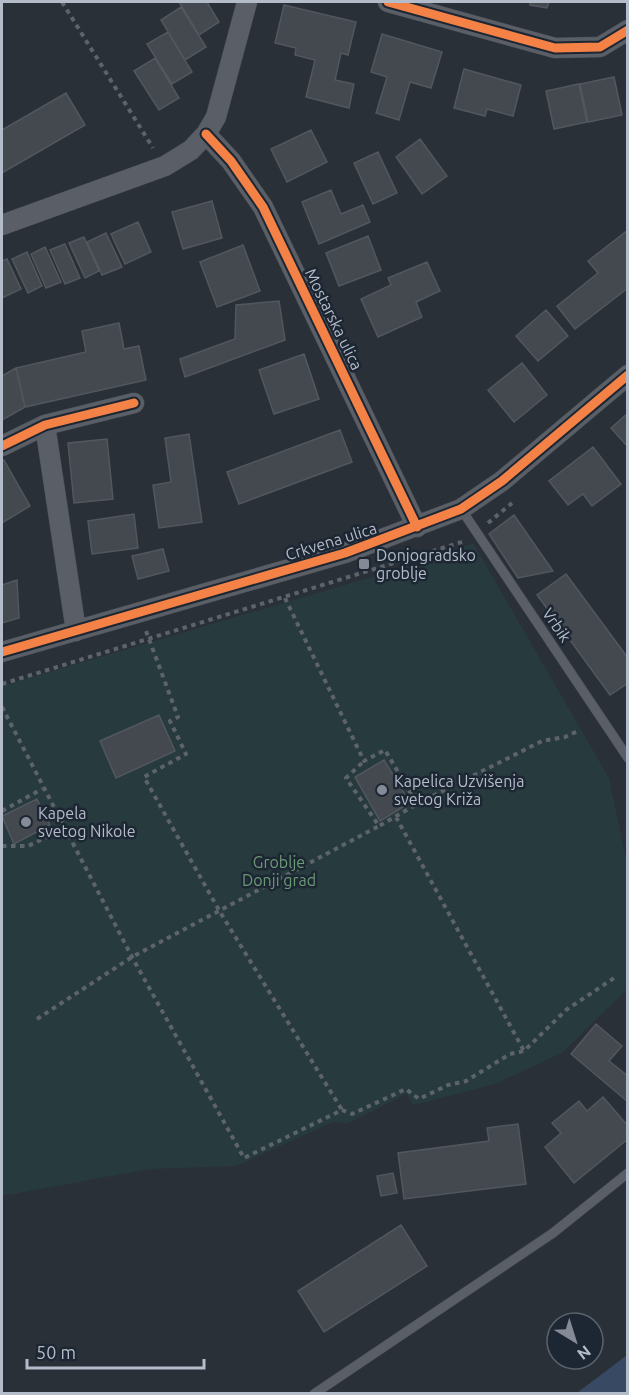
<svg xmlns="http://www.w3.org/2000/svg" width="629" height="1395" font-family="Ubuntu,sans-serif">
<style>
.green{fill:#273a3e}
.water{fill:#384963}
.building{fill:#444950;stroke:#52575f;stroke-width:1.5}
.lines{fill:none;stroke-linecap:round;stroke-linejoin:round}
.lane-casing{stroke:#484c53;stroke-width:10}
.street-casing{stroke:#484c53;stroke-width:21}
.path{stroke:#5d636a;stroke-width:4;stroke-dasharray:4.5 4.5;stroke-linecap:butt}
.lane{stroke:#5a5e66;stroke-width:9}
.street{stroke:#5a5e66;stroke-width:20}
.cycleway-casing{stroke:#1d2633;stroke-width:13}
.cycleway{stroke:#f48246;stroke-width:9}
.poi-dot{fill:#848b96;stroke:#1d2633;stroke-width:2}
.labels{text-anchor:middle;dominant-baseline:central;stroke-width:5;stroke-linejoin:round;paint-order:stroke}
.street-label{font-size:16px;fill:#b4bcc9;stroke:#1d2633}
.poi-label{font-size:16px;fill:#b4bcc9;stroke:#1d2633;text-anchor:start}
.park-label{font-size:16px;fill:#6b9a76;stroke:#1d2633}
</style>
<rect width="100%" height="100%" fill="#2a3038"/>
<path class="green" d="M473,543L609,778L627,864V989L562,1053L495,1084L414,1105L406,1094L347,1124L333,1122L236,1166L149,1169L2,1196V686L426,561Z"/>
<path class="water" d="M627,1355V1393H577Z"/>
<path class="building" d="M179,2H207L219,22L199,35Z
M530,2H549L547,8L530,5Z
M284,5L356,22L348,55L341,53L335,80L354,84L349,108L306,97L315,60L295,55L296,48L275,43Z
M181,7L206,47L185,60L161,20Z
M168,32L192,72L172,84L147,44Z
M382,34L442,52L431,88L410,82L399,120L376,113L387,77L371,72Z
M155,58L179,98L159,110L134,71Z
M464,69L521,85L513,116L487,109L485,116L454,108Z
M614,77L622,115L588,122L580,84Z
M579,84L587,122L554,129L546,91Z
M66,93L85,125L2,173V130Z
M311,130L327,162L287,182L271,149Z
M420,139L447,176L422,194L396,157Z
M378,152L397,193L373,204L354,163Z
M331,190L341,214L363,205L370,222L319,244L302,202Z
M212,201L222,238L183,249L172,212Z
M138,222L151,252L125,264L111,234Z
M628,230V288L575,329L557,306L598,273L588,261Z
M106,233L122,267L102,275L87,242Z
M368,236L381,270L339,286L326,253Z
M84,237L99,271L85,278L69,243Z
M65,244L80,278L65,284L50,250Z
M243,245L260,291L217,307L200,262Z
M45,247L61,282L46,288L31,254Z
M27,252L42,286L28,293L12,259Z
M7,259L21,289L2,298V261Z
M427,262L440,291L416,302L422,317L378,337L361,299L391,285L388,278Z
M279,301L285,340L185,377L180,359L235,339L236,305Z
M546,310L568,336L538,361L516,336Z
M119,323L124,349L139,346L146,380L25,407L16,368L86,352L82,331Z
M304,354L319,399L274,414L259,370Z
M522,363L547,395L514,422L488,390Z
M16,368L25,407L2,420V376Z
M627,414H628V447L611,428Z
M340,430L352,462L239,504L227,472Z
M189,434L202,522L159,528L153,485L171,482L165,438Z
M107,439L113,499L74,503L68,443Z
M593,447L621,484L592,506L583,494L568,505L549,481Z
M4,460L30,506L2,523V462Z
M134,514L138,548L92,554L88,521Z
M514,515L553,571L518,578L489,534Z
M163,549L169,571L138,579L132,556Z
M566,574L628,658V683L610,695L537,595Z
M17,580L19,618L2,623V585Z
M159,715L175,751L116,778L100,741Z
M384,760L410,803L380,821L355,777Z
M37,799L50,825L14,844L2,816Z
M596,1024L622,1046L609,1061L628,1076V1102L571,1054Z
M603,1097L628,1126V1139L574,1183L545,1147L561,1133L552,1123L579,1101L587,1111Z
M518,1124L526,1184L404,1199L398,1153L489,1141L487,1128Z
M393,1173L397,1193L381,1196L377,1176Z
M401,1225L427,1266L324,1332L298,1291Z"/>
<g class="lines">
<defs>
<path id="lane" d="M461,509L628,758
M314,1394L553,1233L628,1173"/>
<path id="street" d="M388,2L555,48L600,47L628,30
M206,134L231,161L263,207L417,527
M2,225L165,166L191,150L206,134L216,117L247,2
M45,425L76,631
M2,446L45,425L134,403
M2,652L345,553L461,509L502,481L628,375"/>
</defs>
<use href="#lane" class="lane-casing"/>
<use href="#street" class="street-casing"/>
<path class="path" d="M62,2L153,148
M488,523L512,503
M285,598L364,761L385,750L417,804L379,826L346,778L364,761
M146,631L178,717L170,721L186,754L144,777L220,912L342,1110
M2,684L465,541
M2,707L132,957L244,1158L342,1110L352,1114L406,1089L419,1099L448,1085L466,1081L510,1054L524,1051L566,1010L614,978
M417,804L542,741L565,737L578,731
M2,811L42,789
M396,817L524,1051
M2,846H28L64,829
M37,1019L132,957L379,826"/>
<use href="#lane" class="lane"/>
<use href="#street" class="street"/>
<defs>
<path id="cycleway" d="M388,2L555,48L600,47L628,30
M206,134L231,161L263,207L417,527
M2,446L45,425L134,403
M2,652L345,553L461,509L502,481L628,375"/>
</defs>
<use href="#cycleway" class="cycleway-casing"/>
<use href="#cycleway" class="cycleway"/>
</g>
<g class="poi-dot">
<rect x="358" y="558" width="12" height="12" rx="3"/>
<circle cx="382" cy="790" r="6"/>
<circle cx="26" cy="822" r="6"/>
</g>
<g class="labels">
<g class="street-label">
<text transform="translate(334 319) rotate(64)">Mostarska ulica</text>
<text transform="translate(331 541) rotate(-17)">Crkvena ulica</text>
<text transform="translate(557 625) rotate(56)">Vrbik</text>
</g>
<g class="poi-label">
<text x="376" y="555">Donjogradsko<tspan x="376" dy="18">groblje</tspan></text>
<text x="394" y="781">Kapelica Uzvišenja<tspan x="394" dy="18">svetog Križa</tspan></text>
<text x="38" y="813">Kapela<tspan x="38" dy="18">svetog Nikole</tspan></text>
</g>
<g class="park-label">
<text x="279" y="862">Groblje<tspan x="279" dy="18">Donji grad</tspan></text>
</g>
</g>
<rect width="629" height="1395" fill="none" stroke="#b4bcc9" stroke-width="6"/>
<g transform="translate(575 1341) rotate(142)"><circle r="28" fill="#1d2633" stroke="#59626f" stroke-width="1.5"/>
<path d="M0-4.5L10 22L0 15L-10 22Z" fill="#848b96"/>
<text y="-9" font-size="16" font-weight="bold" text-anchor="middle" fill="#b4bcc9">N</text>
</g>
<path d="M27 1359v9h177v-9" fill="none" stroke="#b4bcc9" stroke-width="3"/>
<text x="36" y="1359" font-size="18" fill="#b4bcc9" stroke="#1d2633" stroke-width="4.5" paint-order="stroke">50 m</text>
</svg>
